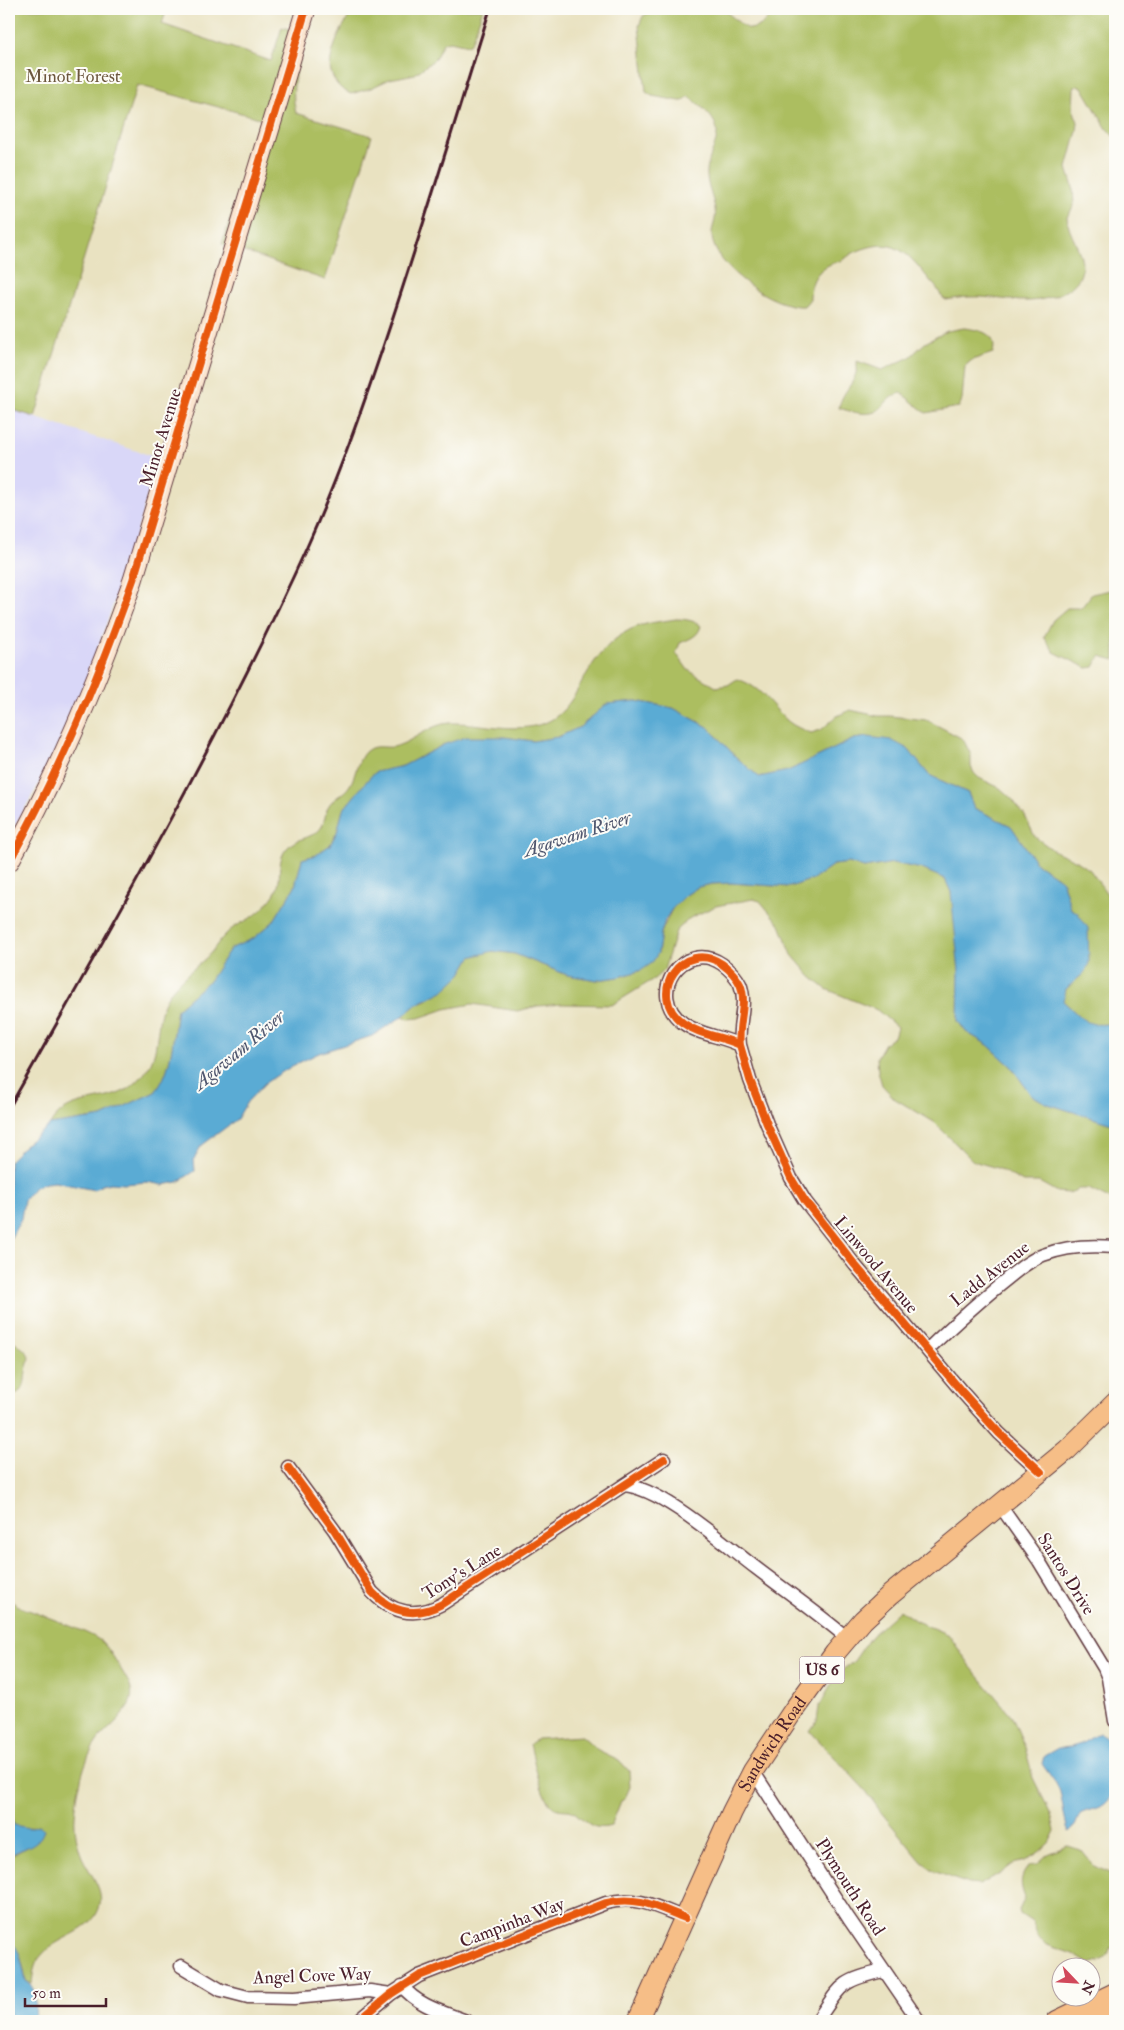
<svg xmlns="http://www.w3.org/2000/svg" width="1124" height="2030" font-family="'IM FELL Double Pica',serif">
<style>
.built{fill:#d9d7f8}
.green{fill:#acbe61;stroke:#7b6e46}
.water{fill:#5aabd4;stroke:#526580}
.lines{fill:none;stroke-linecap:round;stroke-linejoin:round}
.minor-casing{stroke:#623c42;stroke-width:15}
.secondary-casing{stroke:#623c42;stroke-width:21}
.primary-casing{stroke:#623c42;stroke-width:22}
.minor{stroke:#fff;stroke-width:12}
.secondary{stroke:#fbe5cf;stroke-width:19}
.primary{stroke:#f6be87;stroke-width:20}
.rail{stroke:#4a1f2b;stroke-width:3}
.cycleway-casing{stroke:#fdfcf7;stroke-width:11}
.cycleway{stroke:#e8590c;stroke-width:8}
.labels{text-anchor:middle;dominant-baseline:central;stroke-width:4;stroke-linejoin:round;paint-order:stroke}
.shield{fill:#fdfcf7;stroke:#806168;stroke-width:1}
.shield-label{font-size:16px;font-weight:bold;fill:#4a1f2b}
.park-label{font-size:18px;fill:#6c573e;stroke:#fdfcf7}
.street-label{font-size:18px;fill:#4a1f2b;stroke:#fdfcf7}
.water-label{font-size:19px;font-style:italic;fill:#50576f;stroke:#fdfcf7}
</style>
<rect width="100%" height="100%" fill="#fdfcf7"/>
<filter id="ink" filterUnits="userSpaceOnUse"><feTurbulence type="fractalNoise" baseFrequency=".02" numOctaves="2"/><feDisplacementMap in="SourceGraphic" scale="10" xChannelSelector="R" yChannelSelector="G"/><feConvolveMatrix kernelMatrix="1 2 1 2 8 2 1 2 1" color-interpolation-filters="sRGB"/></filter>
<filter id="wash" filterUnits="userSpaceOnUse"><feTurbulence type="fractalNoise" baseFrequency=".0096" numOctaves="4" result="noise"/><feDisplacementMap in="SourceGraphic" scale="20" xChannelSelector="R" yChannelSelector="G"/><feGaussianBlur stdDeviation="1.12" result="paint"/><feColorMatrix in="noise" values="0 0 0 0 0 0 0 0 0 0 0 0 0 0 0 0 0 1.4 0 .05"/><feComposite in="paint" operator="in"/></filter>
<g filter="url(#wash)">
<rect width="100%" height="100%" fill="#e9e2c1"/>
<path class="built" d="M9,409L158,458L130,556L88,677L48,768L9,836Z"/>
<path class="green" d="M9,9H167L162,24L271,61L282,27L306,34C299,61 289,85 296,113L372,136L325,280L222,244L263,119L137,85L35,417L9,409Z
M356,9H382L393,14L399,9H483L471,43L468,45L450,41L443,43L435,59L415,74L390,79L371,88L351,94C340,89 335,84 331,72C326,58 345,17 356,9Z
M656,9H723L743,26L750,29C761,27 769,21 772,9H1115V138L1107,129L1082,87L1077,85L1074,88L1073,109L1078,122L1077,131L1067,168L1073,187L1074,206L1067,217C1068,236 1083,249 1082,268C1081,291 1046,301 1027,301C1008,301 989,296 969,297C962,297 954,299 946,300C940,297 939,290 935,286C918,268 904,240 874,246C868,247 859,250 853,253C848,256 845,259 840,261C819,266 810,279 810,299L804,306C775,309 713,267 712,236C711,227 717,222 715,209C713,197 706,184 707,172C707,158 718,145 717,131C716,117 699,105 689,96L683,101H680L652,96L646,92L639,26L643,16Z
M964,328C980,330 998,333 993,353L972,360L965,366L962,400L959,407L926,413L901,393C887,396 885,407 875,412C864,416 849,411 839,408C843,387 858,385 857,361L882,370L910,357L925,343L947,331Z
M1115,589V660L1100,656L1094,667L1087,668L1054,652L1044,637L1053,620L1067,608H1081L1092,594Z
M676,619C684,619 694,620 701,626C698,637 689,639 680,643L676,653L688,670L716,687L728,685L737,679C763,687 770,706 789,722C795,727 804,730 811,733L821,730L837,716L850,710L878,716H889L927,720L963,739L971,755V767L974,773L979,778L1000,788L1012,799L1025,816L1035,837L1053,850L1077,861L1090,870L1115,905V1023C1085,1028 1084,1020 1063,1001L1066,989L1084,973L1071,909L1062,880L1037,864L1011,826L974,808L968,793L929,775L908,749L868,737L854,739L788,771L759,777L736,757L708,727L673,708L636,701L607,704L580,727L558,737L533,741L504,737L445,744L403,766L377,772L370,777L343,810L337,832L330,845L316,855L302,859L295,886L273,922L254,938L230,949L210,980L177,1009C173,1035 173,1071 155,1092L102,1117L50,1125C65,1097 99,1104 124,1091C133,1087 141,1078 147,1070C162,1047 153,1018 169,994C178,980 194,969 207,957C214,950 219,940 227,933C237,923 254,919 263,908C268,903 276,894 278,886C281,874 277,859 287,848C296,837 313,839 321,828C325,822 325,813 328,807C332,798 344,795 350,785C357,774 357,754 371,748C379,745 389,749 397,746C415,740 430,724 450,723C480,722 517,735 547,722C569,712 578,687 591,667C599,654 611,641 624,633C639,623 658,622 676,619Z
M849,863L864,868L893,863L922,869L945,879L951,892L955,919L959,972L958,1021L966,1032L988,1045L1011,1066L1031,1095L1048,1104L1115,1125V1202L1089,1189H1079L1069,1193L1057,1192L1039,1182H1023L997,1168L973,1161L934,1122L895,1099L882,1085L878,1071L877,1057L885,1043L894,1037L897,1027L877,1010L826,989L811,977L792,955L780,925L760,901L753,899L716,906L690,918L676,931L664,970L654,979L612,1005L562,1004L538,1006L517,1011L472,1004L445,1009L419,1018L409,1019L403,1016L417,1004L427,1000L461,974L471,957L478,954L493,951L515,954L567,975L597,980L619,977L642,970L658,953L661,933L672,909L686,895L698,887L712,884L731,883L790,887L813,879L833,865Z
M9,1337L27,1352L30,1359C21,1375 32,1391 9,1396Z
M9,1600L20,1607C36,1613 94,1633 103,1643C111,1651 116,1662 122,1671C127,1679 134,1690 131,1699C127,1715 108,1728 98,1740C83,1760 77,1792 75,1816C74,1828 77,1845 82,1857C88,1871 104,1888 100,1905C93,1934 57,1935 41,1956C34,1963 33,1974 32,1984L26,1981C23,1965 21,1951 9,1940V1856L26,1848L38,1825C1,1837 17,1813 9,1794Z
M900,1610L916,1621L949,1635L970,1666L1011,1715L1025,1747L1033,1778L1051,1814L1055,1831L1049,1843L1039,1852L1025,1861L1013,1864L1000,1874L979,1885L968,1884L936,1872L922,1862L880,1811L866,1791L810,1731L817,1721L819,1707L837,1674L854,1661L871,1636Z
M582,1736L598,1750L619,1760L629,1771L630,1787L626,1796L621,1801L611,1826C593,1831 588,1823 574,1812C568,1808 559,1812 552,1806C540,1795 534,1760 530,1744L537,1739Z
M1068,1846L1081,1850L1093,1865L1115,1876V1948H1110C1109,1960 1099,1961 1089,1964L1073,1954L1044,1944L1039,1938L1032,1922L1020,1914L1019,1910L1025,1898C1020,1885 1019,1876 1030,1865L1037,1864L1048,1854Z"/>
<path class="water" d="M636,701L673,708L708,727L736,757L759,777L788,771L854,739L868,737L891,740L908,749L929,775L968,793L974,808L1011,826L1037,864L1062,880L1071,909L1077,912L1088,928L1089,963L1084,973L1066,989L1063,1001C1084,1020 1086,1028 1115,1023V1125L1048,1104L1031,1095L1011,1066L988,1045L966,1032L958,1021L959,972L951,892L945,879L922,869L893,863L864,868L849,863L833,865L813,879L790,887L731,883L712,884L698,887L686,895L672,909L665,920L661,933L658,953L652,963L642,970L619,977L597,980L567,975L515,954L493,951L471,957L461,974L443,991L417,1004L403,1016L372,1036L319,1053L292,1066L265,1083L247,1102L237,1119L201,1146L194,1159L195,1171L178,1182L163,1185L147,1182L124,1184L110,1183L102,1185L94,1190L55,1182L46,1183L35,1187L24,1200L21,1219L9,1241V1161L27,1143L50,1125L102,1117L155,1092C173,1071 173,1035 177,1009L210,980L230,949L254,938L273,922L295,886L302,859L316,855L330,845L337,832L343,810L370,777L376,772L403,766L445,744L466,737H504L533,741L558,737L580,727L607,704Z
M1099,1733C1104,1735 1108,1738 1110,1743C1113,1756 1106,1770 1109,1782C1110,1789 1114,1794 1108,1801C1102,1809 1089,1809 1080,1814L1075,1826L1069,1832C1064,1821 1063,1805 1060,1792C1057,1783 1048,1773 1042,1764L1044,1756L1058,1748L1071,1747L1081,1744Z
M9,1794C14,1804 9,1815 14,1825L29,1828L38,1825L44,1829C41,1846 21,1848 9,1856Z
M9,1940L16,1947L20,1955L26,1981C40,1989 34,2007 36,2021H9Z"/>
</g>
<g filter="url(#ink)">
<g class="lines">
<defs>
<path id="minor" d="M740,1045C737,1025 748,1003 740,984C736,976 729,969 722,964C684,938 644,994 683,1023C699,1035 721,1036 740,1045L750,1080L767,1124L791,1178L805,1201L855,1265L963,1393L999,1433L1041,1472
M927,1350C953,1325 979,1301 1008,1278C1019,1269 1030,1260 1043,1255C1066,1246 1091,1245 1115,1247
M288,1467L335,1531L372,1592C393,1614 416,1618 442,1604L664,1459
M624,1485C662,1488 724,1544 756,1568C786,1591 818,1613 847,1638
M999,1504L1039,1561L1104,1668L1108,1678L1115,1721
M753,1771L849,1919L919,2021
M181,1966L221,1990L248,1997L294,1998L370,1991L391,1994
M402,1986C418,2006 443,2012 466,2021
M362,2018L391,1994L419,1976L606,1903C637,1895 657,1907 685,1918
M817,2021C841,1986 840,1980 884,1971"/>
<path id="secondary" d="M9,862C59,772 99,677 133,580L306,9"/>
<g id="primary">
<path id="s1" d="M638,2021L732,1812L753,1771L793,1711L835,1653L863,1620L890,1595L1067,1450L1115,1403"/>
<path d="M1057,2021L1115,1993"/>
<path d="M1096,2021L1115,2008"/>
</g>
</defs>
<use href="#minor" class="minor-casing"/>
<use href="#secondary" class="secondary-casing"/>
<use href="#primary" class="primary-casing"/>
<use href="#minor" class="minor"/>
<use href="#secondary" class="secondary"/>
<use href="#primary" class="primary"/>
<path class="rail" d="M9,1108C113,924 219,740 307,547C339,476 365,401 390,326C425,221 457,115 490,9"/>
<defs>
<path id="cycleway" d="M9,862C59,772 99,677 133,580L306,9
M740,1045C737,1025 748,1003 740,984C736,976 729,969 722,964C684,938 644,994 683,1023C699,1035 721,1036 740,1045L750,1080L767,1124L791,1178L805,1201L855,1265L963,1393L999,1433L1041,1472
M288,1467L335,1531L372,1592C393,1614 416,1618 442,1604L664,1459
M362,2018L391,1994L419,1976L606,1903C637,1895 657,1907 685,1918"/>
</defs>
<use href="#cycleway" class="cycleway-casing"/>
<use href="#cycleway" class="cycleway"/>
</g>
</g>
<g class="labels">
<rect class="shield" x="799.5" y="1656.5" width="45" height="27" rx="4"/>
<g class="shield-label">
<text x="822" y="1670">US 6</text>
</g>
<g class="park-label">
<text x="73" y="76">Minot Forest</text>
</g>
<g class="street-label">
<text transform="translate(161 438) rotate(-73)">Minot Avenue</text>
<text transform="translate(876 1265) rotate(50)">Linwood Avenue</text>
<text transform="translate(990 1274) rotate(-38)">Ladd Avenue</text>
<text transform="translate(462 1572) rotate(-32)">Tony's Lane</text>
<text transform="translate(1066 1574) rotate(58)">Santos Drive</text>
<text stroke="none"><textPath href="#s1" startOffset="308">Sandwich Road</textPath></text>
<text transform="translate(850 1887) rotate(57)">Plymouth Road</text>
<text transform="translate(512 1923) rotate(-21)">Campinha Way</text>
<text transform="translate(312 1976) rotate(-2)">Angel Cove Way</text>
</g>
<g class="water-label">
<text transform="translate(577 834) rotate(-18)">Agawam River</text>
<text transform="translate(239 1050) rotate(-40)">Agawam River</text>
</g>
</g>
<rect width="1124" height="2030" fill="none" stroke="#fdfcf7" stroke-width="30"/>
<g transform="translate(1076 1982) rotate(115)"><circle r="24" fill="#fdfcf7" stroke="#b5a4a5"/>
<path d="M0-4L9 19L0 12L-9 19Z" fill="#d1495b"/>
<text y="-8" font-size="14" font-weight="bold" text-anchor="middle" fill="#4a1f2b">N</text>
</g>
<path d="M25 1998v8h81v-8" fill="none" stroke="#4a1f2b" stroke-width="2.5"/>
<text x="32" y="1998" font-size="15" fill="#4a1f2b" stroke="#fdfcf7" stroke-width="4" paint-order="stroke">50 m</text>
</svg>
